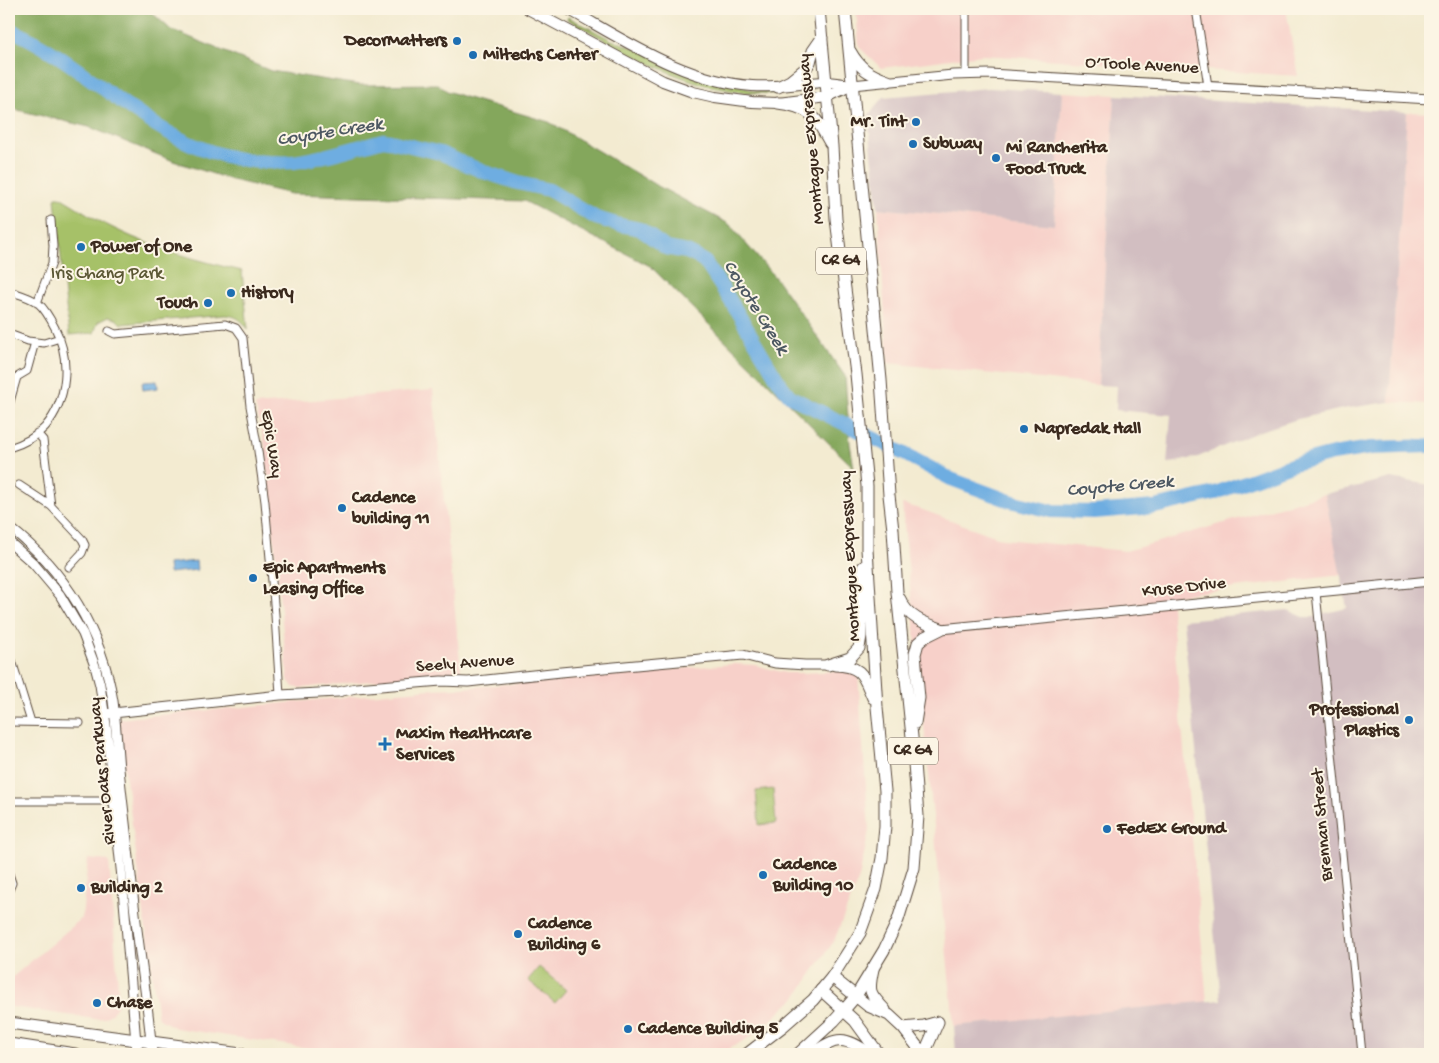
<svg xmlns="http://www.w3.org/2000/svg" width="1439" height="1063" font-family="'Gochi Hand',sans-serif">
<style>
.built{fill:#f7d0c9}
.industrial{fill:#d2bec1}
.green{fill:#a6c168;stroke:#707643}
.forest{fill:#84a75c;stroke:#60683d}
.water{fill:#6eade1;stroke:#546c80}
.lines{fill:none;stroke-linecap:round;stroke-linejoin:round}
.river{stroke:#6eade1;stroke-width:14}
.minor-casing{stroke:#574739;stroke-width:9}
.tertiary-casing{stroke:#574739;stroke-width:11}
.secondary-casing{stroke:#574739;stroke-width:12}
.primary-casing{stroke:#574739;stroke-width:13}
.trunk-casing{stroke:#574739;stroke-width:13}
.minor{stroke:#fff;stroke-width:7}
.tertiary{stroke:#fff;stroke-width:9}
.secondary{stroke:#fff;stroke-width:10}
.primary{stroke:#fff;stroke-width:11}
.trunk{stroke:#fff;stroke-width:11}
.poi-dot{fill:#1f6fb2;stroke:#fcf5e5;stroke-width:2}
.labels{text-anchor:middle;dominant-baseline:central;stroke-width:4;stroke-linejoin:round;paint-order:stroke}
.shield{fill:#fcf5e5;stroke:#75675a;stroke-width:1}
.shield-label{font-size:16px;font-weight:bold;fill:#3b2a1e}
.poi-label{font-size:18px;font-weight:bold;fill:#3b2a1e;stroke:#fcf5e5;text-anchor:start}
.street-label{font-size:18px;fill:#3b2a1e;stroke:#fcf5e5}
.park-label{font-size:18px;fill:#5b5734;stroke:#fcf5e5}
.water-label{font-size:19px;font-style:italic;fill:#4d5862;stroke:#fcf5e5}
</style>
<rect width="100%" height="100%" fill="#fcf5e5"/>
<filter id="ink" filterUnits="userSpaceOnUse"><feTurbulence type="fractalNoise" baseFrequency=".02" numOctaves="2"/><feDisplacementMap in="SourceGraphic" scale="10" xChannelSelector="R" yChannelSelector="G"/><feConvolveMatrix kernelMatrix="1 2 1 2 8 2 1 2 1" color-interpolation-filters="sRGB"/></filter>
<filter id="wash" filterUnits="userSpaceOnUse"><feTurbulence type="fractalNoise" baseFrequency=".0096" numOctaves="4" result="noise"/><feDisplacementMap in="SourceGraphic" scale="20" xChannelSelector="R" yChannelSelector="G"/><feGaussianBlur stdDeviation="1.12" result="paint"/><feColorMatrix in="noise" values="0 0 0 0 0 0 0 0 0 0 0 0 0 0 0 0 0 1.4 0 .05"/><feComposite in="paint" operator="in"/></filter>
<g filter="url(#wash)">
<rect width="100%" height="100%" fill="#f3ebd1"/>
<path class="built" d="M856,9H1286L1298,76L982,55L881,68L859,47Z
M1062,92L1115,95L1098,385L888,363L878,208L1054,225Z
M1407,112L1430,113V404L1389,402Z
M433,390L461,672L299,688L293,687L288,680L264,440L255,405Z
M1325,494L1341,575L1170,596L1207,1002L954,1026L902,504L917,508L1003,539L1126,551Z
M733,664L755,665L785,673H804L840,671H850L858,675L869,830L859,878L834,941L796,997L757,1033L720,1054H346L176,1028L158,1018L118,719L431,689L462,688Z
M88,859L109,861L119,1001L116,1008L111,1014L104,1018L95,1019L12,1007L9,1003V980L82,918Z
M837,1048L860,1050L863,1054H830Z"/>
<path class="industrial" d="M989,88L1062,92L1054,225L878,208L868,116L884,97Z
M1115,95L1407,112L1389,402L1342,409L1298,419L1260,431L1198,457L1167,464L1171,415L1116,410L1117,386L1098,385Z
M1391,478L1430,485V1054H956L954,1026L1221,1000L1183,620L1288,610L1306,618L1347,608L1325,494Z"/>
<path class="green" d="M568,17L612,40L754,91H783L813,88L814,89C802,92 789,92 776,93C696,97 635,56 567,19Z
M56,197H60C79,208 97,221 117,230C156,249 200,261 242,271L248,329C241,319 236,316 225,315L121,324L116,319L108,317L98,322L94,333L69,335L55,199Z
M773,789L776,823L759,825L756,791Z
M539,967L566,990L555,1003L528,980Z"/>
<path class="forest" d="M9,9H148L170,29L271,71L359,85L437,84L447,91L471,99L549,122L654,184L729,224L778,281L845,376L850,444L854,468L650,266L524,201L291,194L232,180L176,162L89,127L9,108Z"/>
<path class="water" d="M157,381L158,388L143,390L142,382Z
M196,561L197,570L169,573L168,564Z"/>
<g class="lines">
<path class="river" d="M9,29C100,69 160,159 268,162C277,162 286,163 294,162C324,158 354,148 383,140L390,141L440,153L484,172L518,183L549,190L596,218L616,224L640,229L666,248L687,252L701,259L705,262L727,295L779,382L789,395L795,399L897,450L951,479L1010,501L1051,511L1094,512L1155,507L1215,493L1294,464L1333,454L1371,448L1430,446"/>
</g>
</g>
<g filter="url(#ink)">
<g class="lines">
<defs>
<path id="minor" d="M966,9V75
M1196,9L1208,86
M9,291C18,294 30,297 38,303C45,309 51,320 55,328C71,359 68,400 45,427C36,437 22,444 9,448
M37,303L52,263L53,246L51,220
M109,331L115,334L225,324L236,328L243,338L250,406L257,444L265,502L275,615L280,695
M9,334L28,341L44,343L60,338
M9,405L17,377L27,371L35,342
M37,433L43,440L51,506
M19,485L51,506L82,539L85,545L82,553L69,567
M1316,592L1362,1054
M9,651L31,722
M9,722L80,723
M9,801H118
M9,874L12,883L9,890"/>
<path id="tertiary" d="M852,85L953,75L989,74L1430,99
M9,527C65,570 102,632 113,701C116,723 117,747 119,769C123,808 128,847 132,885C137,942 148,998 152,1054
M9,542L33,563L60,595L83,634L95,666L100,685L106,725L122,878L137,1054
M941,629L1430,581
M104,714L280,695L338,692L356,688L441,681L468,682L561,672L743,655L775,663L805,665H828"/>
<path id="secondary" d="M528,9L663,81L693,92L715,97L752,102L778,103L827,97L852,85
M568,9C626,41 684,81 752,86C777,88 800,83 825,82C833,82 842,84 851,85"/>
<path id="primary" d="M873,969C868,992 869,993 885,1010
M832,977L868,1006L889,1015L903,1028L923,1054
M821,990L855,1021L879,1054
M903,1028L924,1026L938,1022
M924,1054L938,1022"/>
<path id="trunk" d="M850,51C860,69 869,74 888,81
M778,87L790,81L806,68L810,62L813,51L822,38
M778,103C810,107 815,115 830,143
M900,599C907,617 924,623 941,629
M828,665L850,658L859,648L861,636L860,597L863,567
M835,665C863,666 863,676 873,698
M915,723L919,698L915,654L918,643L925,637L941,629
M9,1023L241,1054
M9,1044L75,1054
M747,1054L782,1027L813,1000L832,977L860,933L876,889L882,858L885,826V791L877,707L867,549V486L856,374L836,219L832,146L819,9
M798,1054L834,1021L844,1010L856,996L884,950L898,920L914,868L918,816L912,737L897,592L893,530L889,495L881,380L845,9
M813,1054C836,1035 846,1037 870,1054"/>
</defs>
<use href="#minor" class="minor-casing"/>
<use href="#tertiary" class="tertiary-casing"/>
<use href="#secondary" class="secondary-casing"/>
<use href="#primary" class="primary-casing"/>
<use href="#trunk" class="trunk-casing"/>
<use href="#minor" class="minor"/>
<use href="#tertiary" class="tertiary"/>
<use href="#secondary" class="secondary"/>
<use href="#primary" class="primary"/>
<use href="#trunk" class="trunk"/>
</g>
</g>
<g class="poi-dot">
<circle cx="457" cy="41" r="5"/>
<circle cx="473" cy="55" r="5"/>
<circle cx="916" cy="122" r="5"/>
<circle cx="913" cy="144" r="5"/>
<circle cx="996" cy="158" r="5"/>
<circle cx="81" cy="247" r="5"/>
<circle cx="231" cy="293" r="5"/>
<circle cx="208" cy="303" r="5"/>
<circle cx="1024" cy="429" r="5"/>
<circle cx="342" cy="508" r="5"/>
<circle cx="253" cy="578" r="5"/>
<circle cx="1409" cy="720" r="5"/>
<path d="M382.5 736.5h5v5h5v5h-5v5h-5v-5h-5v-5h5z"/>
<circle cx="1107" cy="829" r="5"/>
<circle cx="763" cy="875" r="5"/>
<circle cx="81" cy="888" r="5"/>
<circle cx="518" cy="934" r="5"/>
<circle cx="97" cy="1003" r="5"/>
<circle cx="628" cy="1029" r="5"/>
</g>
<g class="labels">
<g class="shield">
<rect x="816" y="247.5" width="50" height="27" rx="4"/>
<rect x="888" y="737.5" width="50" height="27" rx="4"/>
</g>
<g class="shield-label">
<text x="841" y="261">CR G4</text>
<text x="913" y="751">CR G4</text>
</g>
<g class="poi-label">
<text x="447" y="41" text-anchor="end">DecorMatters</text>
<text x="483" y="55">Miltechs Center</text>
<text x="906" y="122" text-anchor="end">Mr. Tint</text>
<text x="923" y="144">Subway</text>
<text x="1006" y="148">Mi Rancherita<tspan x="1006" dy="21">Food Truck</tspan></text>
<text x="91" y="247">Power of One</text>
<text x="241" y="293">History</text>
<text x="198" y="303" text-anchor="end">Touch</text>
<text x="1034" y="429">Napredak Hall</text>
<text x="352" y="498">Cadence<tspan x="352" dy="21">building 11</tspan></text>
<text x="263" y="568">Epic Apartments<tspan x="263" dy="21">Leasing Office</tspan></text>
<text x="1399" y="710" text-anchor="end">Professional<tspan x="1399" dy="21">Plastics</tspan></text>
<text x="396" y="734">Maxim Healthcare<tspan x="396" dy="21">Services</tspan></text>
<text x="1117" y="829">FedEx Ground</text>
<text x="773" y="865">Cadence<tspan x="773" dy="21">Building 10</tspan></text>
<text x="91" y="888">Building 2</text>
<text x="528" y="924">Cadence<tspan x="528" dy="21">Building 6</tspan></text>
<text x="107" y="1003">Chase</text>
<text x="638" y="1029">Cadence Building 5</text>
</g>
<g class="street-label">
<text transform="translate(1142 66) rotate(3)">O’Toole Avenue</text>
<text transform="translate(812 139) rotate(-95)">Montague Expressway</text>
<text transform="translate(271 444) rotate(81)">Epic Way</text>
<text transform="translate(851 556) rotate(-93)">Montague Expressway</text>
<text transform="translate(1184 588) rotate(-6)">Kruse Drive</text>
<text transform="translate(465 664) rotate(-4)">Seely Avenue</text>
<text transform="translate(103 771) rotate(-96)">River Oaks Parkway</text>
<text transform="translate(1323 825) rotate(-95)">Brennan Street</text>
</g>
<g class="park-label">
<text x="107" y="274">Iris Chang Park</text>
</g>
<g class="water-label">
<text transform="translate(330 133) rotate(-9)">Coyote Creek</text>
<text transform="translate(755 308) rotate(58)">Coyote Creek</text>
<text transform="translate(1120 487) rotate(-5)">Coyote Creek</text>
</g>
</g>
<rect width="1439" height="1063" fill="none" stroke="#fcf5e5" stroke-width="30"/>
</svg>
